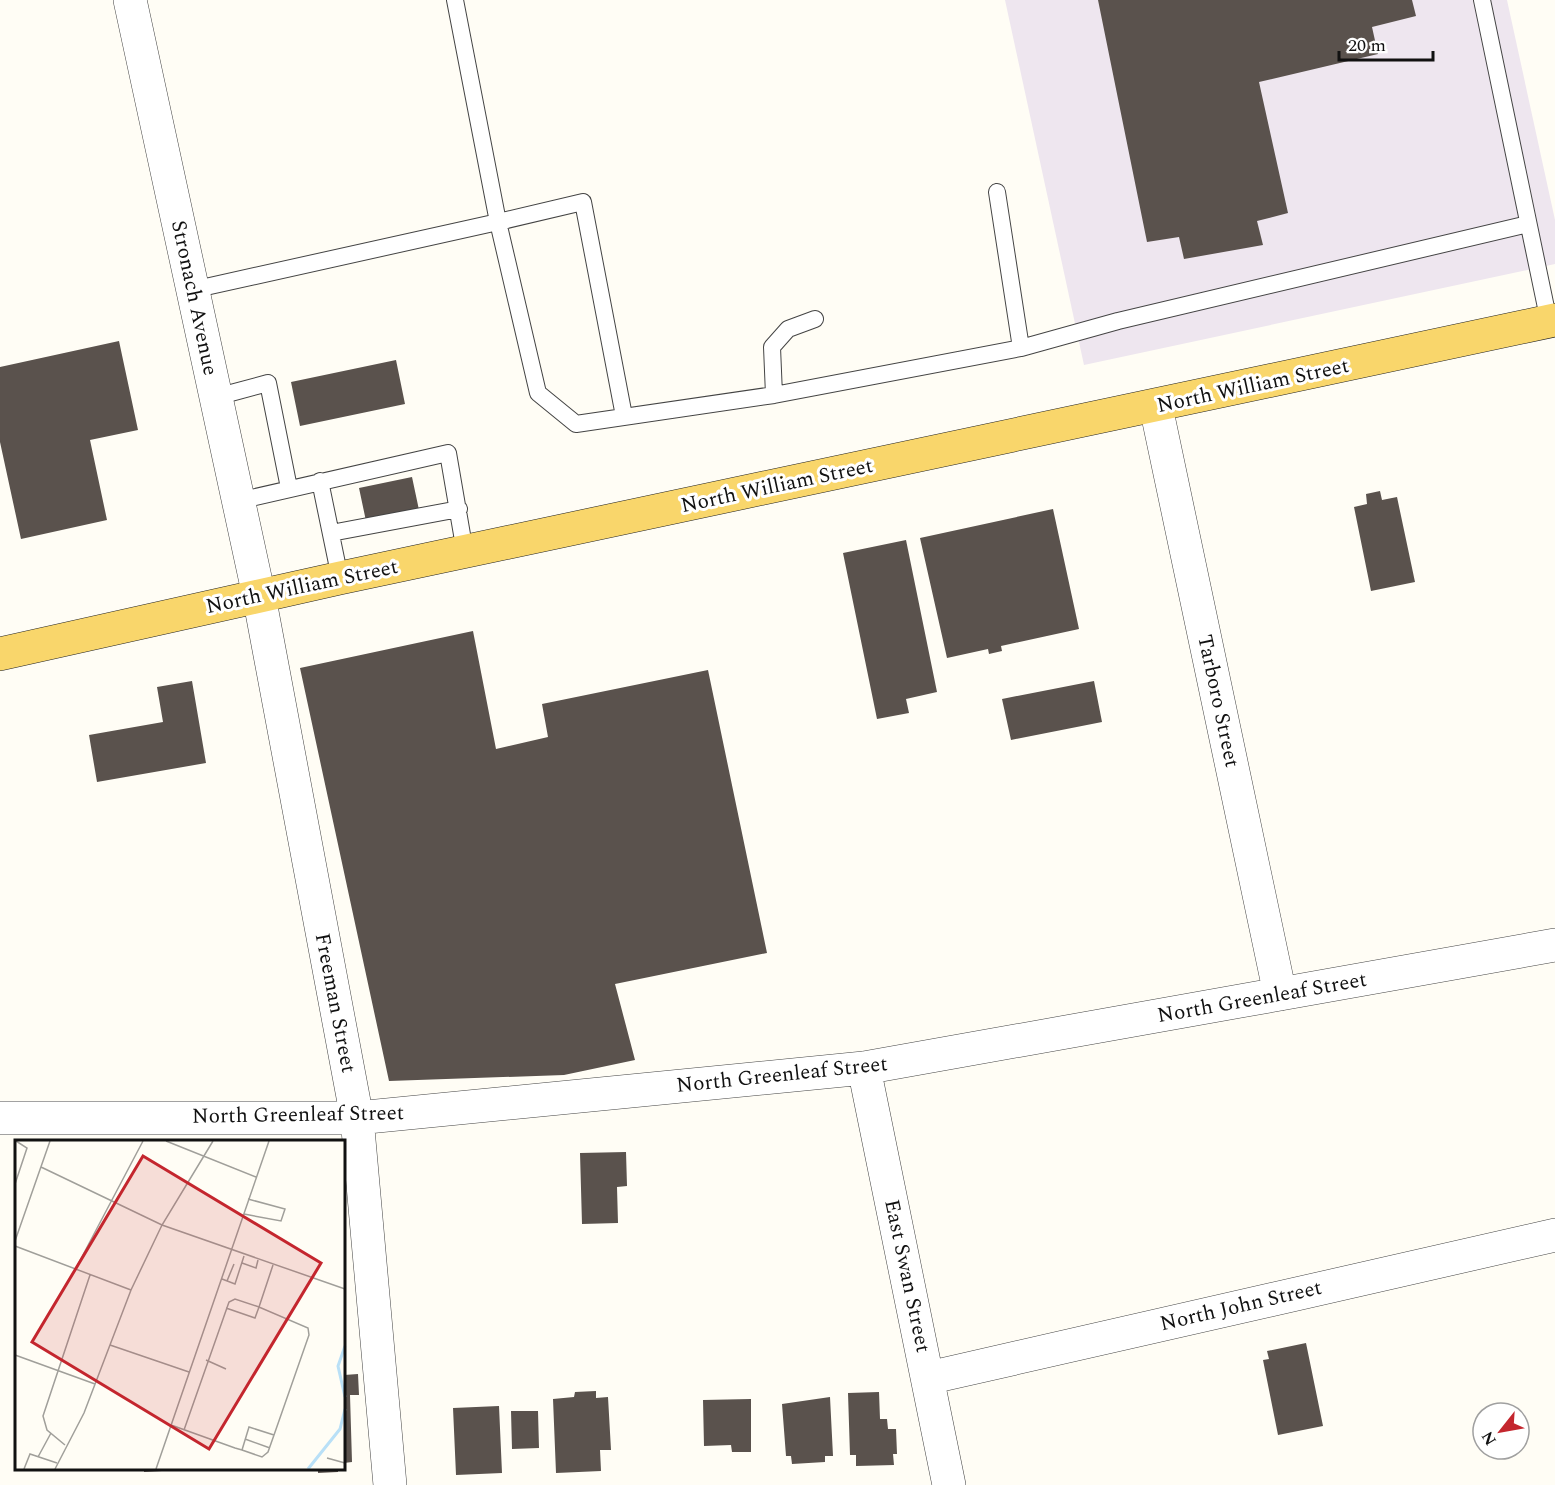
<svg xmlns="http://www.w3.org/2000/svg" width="1555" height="1485" font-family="Spectral,serif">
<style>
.industrial{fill:#eee6ef}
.building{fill:#5a524d}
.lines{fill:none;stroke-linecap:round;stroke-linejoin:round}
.service-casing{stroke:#444;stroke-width:18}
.minor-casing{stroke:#444;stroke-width:34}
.primary-casing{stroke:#222;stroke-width:34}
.service{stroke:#fff;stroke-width:16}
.minor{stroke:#fff;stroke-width:33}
.primary{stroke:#f9d66b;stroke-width:33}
.labels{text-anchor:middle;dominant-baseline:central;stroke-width:6;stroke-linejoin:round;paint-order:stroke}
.street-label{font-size:21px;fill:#111;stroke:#fff}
.inset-river{fill:none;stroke:#b9e0f7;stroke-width:3}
.inset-road{fill:none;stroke:#a09f9a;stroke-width:1.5}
.view{fill:#c4262e;fill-opacity:0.15;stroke:#c4262e;stroke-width:3}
.inset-edge{fill:none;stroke:#111;stroke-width:3}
</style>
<rect width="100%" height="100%" fill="#fffdf5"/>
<path class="industrial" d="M1005,0H1507L1555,220V264L1084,365Z"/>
<path class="building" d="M1098,0H1412L1416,16L1372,27L1378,54L1259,82L1288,213L1257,221L1263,245L1184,259L1179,237L1147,242Z
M119,341L138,430L90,440L107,520L21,539L0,442V367Z
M396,360L405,404L300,426L291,382Z
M412,477L419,510L366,521L359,488Z
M1380,491L1382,500L1397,497L1415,582L1371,591L1354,507L1367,504L1366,494Z
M1053,509L1079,629L1001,646L1002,651L989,654L988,649L947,658L920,538Z
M906,540L937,692L906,699L909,713L877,719L843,553Z
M473,631L496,749L548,737L542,704L708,670L767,953L615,984L635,1060L564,1075L389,1081L300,668Z
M192,681L206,763L97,782L89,735L163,722L157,687Z
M1094,681L1102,722L1011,740L1002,699Z
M626,1152L627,1186L617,1187L618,1223L582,1224L580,1153Z
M1306,1343L1323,1426L1278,1435L1263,1360L1269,1359L1267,1351Z
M358,1374L359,1395H350L352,1462L344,1463V1375Z
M596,1391V1398L608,1397L611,1450H600L601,1471L556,1473L553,1399L574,1397L575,1392Z
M879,1392L880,1419H887L888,1429H896L897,1454H893L894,1465L856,1466V1455H850L848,1393Z
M830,1397L833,1456H825V1462L792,1464L791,1456H786L782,1404Z
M751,1399V1452H732L731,1445L704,1446L703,1400Z
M499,1406L502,1473L456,1475L453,1408Z
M511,1411H538L539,1448L512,1449Z
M144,1468H162V1471L144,1472Z
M318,1468H338V1472L318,1473Z"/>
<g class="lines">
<defs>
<path id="service" d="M455,0L498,222L583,202L624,416
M1482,0L1549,322
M997,192L1021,348
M192,290L498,222L538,393L576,424L774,395L1021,348L1118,321L1528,224
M774,395L772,347L788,329L815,319
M216,397L268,383L289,488
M320,481L340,578
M238,501L448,453L465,552
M331,533L459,509"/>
<path id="minor" d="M130,0L259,596L357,1118L390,1485
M1156,407L1280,994
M864,1068L949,1485
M0,1118H357L864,1068L1555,945
M928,1378L1555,1235"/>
<path id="primary" d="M0,654L340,578L1555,320"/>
</defs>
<use href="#service" class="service-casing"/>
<use href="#minor" class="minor-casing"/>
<use href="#primary" class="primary-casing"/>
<use href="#service" class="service"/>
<use href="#minor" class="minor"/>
<use href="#primary" class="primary"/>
</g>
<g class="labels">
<g class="street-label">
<text transform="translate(194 298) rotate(78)">Stronach Avenue</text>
<text transform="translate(1253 386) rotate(-12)">North William Street</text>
<text transform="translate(777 486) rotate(-12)">North William Street</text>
<text transform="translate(302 587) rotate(-12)">North William Street</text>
<text transform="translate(1218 701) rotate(78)">Tarboro Street</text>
<text transform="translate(1262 998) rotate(-10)">North Greenleaf Street</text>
<text transform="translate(335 1003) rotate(79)">Freeman Street</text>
<text transform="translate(782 1075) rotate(-6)">North Greenleaf Street</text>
<text transform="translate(298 1115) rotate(-1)">North Greenleaf Street</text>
<text transform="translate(907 1276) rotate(78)">East Swan Street</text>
<text transform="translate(1241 1306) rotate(-13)">North John Street</text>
</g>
</g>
<g transform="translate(15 1140)">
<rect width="330" height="330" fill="#fffdf5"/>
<path class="inset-river" d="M330,206L323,226L330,257M293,329L325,289L330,269"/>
<path class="inset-road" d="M151,1L241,37M26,27L147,85L330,149M0,44L12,8L1,1M229,74L266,81L270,69L233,59M0,101L35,1M0,106L116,150M227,123L241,128L243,120M60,130L128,1M207,139L220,144L229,116M212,141L219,124M211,168L240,178L244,167L293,188L294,195L259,295M95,205L174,232M0,215L80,244M191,220L211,229M156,285L220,308L227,310L247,317L253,312L259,295L234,287L227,310M169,290L214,162L220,159L244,167L258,125M230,299L255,308M50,305L32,290L28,276L75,135M23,317L36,293M312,318L330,323M9,329L15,314L42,323M40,329L69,273L116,150L147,85L198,1M141,329L254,1"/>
<path class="view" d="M128,16L306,123L194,309L17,202Z"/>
<rect width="330" height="330" class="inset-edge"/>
</g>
<g transform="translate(1501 1431) rotate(239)"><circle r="28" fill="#ffffff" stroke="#a0a0a0" stroke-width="1.5"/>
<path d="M0-4.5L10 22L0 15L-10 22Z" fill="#c4262e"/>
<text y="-9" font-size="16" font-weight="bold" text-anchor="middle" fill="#111111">N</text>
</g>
<path d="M1339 51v9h94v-9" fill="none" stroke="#111111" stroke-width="3"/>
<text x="1348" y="51" font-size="18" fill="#111111" stroke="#ffffff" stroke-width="4.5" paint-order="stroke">20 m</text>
</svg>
